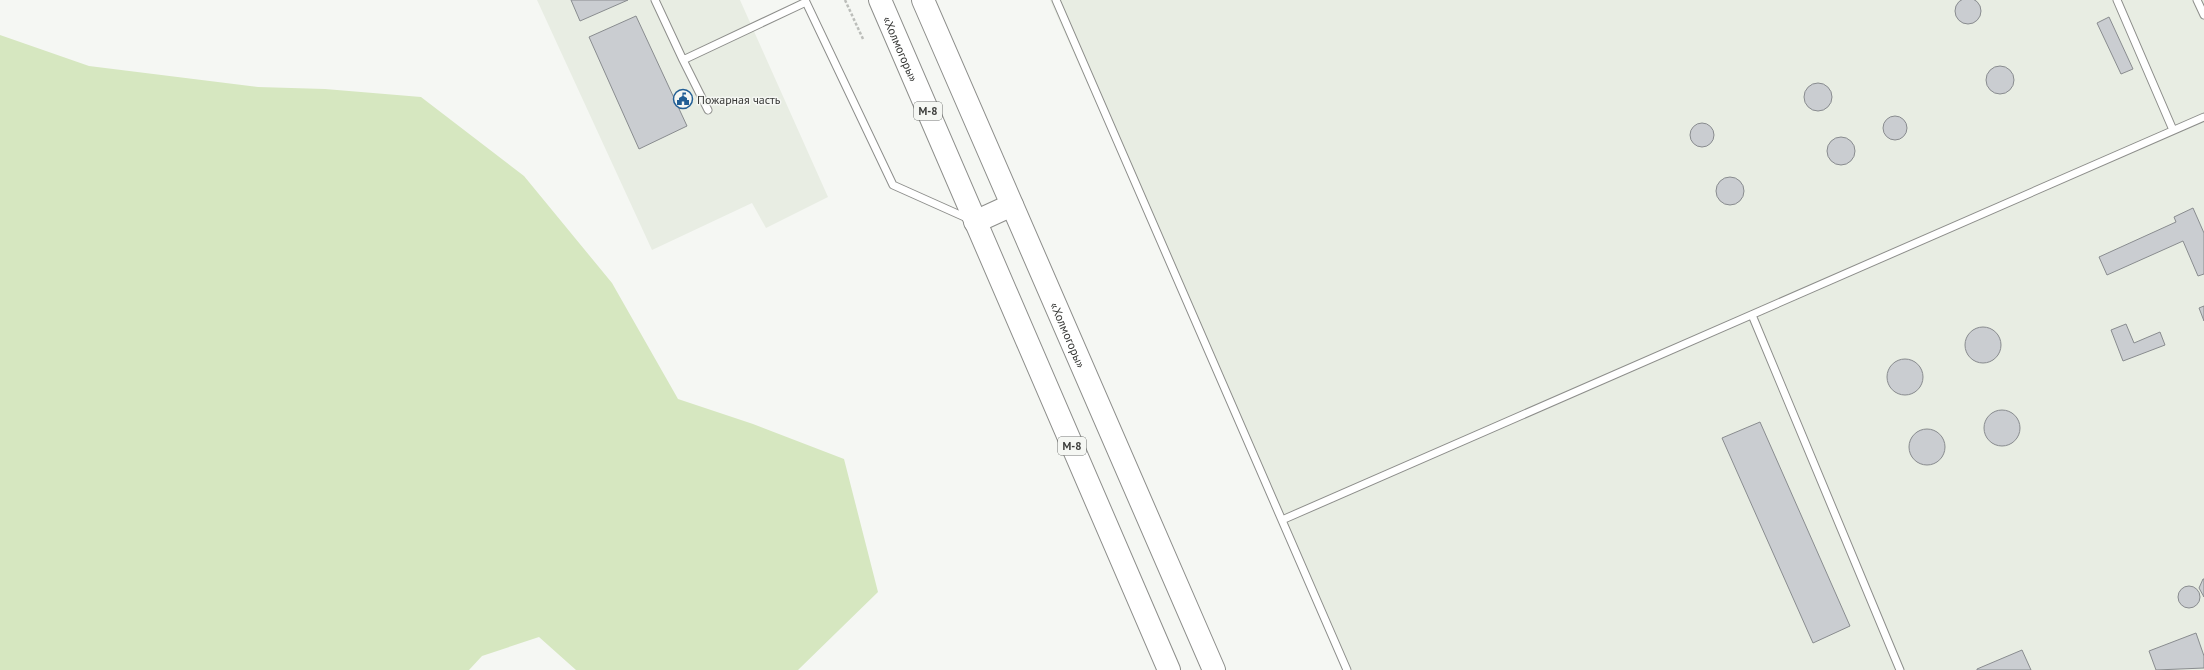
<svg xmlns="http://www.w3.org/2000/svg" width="2204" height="670" font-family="'PT Sans',sans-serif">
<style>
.built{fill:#e8ede3}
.green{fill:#d6e7c0}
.building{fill:#cacdd1;stroke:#898c8f}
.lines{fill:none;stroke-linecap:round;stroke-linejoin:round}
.service-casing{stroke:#8d8e8b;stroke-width:9}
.trunk-casing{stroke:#8d8e8b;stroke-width:24}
.path{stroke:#bcbeba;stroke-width:2.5;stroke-dasharray:3 2;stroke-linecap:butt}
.service{stroke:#fff;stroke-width:7}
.trunk{stroke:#fff;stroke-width:22}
.labels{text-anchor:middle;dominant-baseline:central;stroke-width:3;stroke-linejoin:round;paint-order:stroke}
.shield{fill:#f5f7f3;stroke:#717370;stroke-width:1}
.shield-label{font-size:11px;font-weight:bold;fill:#393a38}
.street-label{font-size:12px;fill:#393a38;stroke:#f5f7f3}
.poi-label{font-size:12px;fill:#393a38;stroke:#f5f7f3;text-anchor:start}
</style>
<rect width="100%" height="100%" fill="#f5f7f3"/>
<path class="built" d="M537,0H740L828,197L766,228L752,203L652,250Z
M1050,0H2204V670H1349Z"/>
<path class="green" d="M0,35L89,66L258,87L325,89L421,97L524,176L612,283L678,399L753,424L844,459L878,592L798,670H576L539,637L482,656L469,670H0Z"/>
<path class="building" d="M1955 11a13 13 0 1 1 26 0a13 13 0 1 1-26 0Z
M571,0H628L580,21Z
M636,16L687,126L639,149L589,37Z
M2109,17L2133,69L2121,74L2097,23Z
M1986 80a14 14 0 1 1 28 0a14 14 0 1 1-28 0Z
M1804 97a14 14 0 1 1 28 0a14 14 0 1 1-28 0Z
M1883 128a12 12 0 1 1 24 0a12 12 0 1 1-24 0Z
M1690 135a12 12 0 1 1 24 0a12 12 0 1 1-24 0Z
M1827 151a14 14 0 1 1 28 0a14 14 0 1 1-28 0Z
M1716 191a14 14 0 1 1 28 0a14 14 0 1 1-28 0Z
M2193,208L2204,233V274L2198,276L2183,241L2107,275L2099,257L2176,222L2174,217Z
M2204,306V321L2199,308Z
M2126,324L2134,343L2160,332L2165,345L2123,361L2111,330Z
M1965 345a18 18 0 1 1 36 0a18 18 0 1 1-36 0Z
M1887 377a18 18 0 1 1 36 0a18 18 0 1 1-36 0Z
M1984 428a18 18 0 1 1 36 0a18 18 0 1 1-36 0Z
M1760,422L1850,626L1813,643L1722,438Z
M1909 447a18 18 0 1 1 36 0a18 18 0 1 1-36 0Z
M2203,579H2204V597L2199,588Z
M2178 597a11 11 0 1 1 22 0a11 11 0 1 1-22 0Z
M2196,633L2204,656V668L2156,670L2149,651Z
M2022,650L2031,670H1977V669Z"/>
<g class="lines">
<defs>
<path id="service" d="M655,0L683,60L806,2
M805,0L893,185L969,219
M1056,0L1347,670
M2117,0L2173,130
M2197,0L2204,15
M683,60L708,110
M1752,315L1900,670
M1282,520L2204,117"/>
<g id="trunk">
<path id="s1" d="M880,0L1169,670"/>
<path id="s2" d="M923,0L1214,670"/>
<path d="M975,222L1012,205"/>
</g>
</defs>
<use href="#service" class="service-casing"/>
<use href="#trunk" class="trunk-casing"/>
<path class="path" d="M845,0L863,39"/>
<use href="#service" class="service"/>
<use href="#trunk" class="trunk"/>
</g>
<defs>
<symbol id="civic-ring" viewBox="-11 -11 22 22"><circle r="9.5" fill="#f5f7f3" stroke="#225e95" stroke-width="1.5"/><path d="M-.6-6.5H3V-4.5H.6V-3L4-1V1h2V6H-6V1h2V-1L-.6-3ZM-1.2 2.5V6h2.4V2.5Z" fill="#225e95"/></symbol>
</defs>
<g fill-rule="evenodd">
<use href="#civic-ring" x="672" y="88" width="22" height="22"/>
</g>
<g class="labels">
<g class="shield">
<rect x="914" y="102" width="28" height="18" rx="3"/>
<rect x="1058" y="437" width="28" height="18" rx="3"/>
</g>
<g class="shield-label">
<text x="928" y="111">М-8</text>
<text x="1072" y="446">М-8</text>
</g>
<g class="street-label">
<text stroke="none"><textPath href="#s1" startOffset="53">«Холмогоры»</textPath></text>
<text stroke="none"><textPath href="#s2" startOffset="365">«Холмогоры»</textPath></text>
</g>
<g class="poi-label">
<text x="697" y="99">Пожарная часть</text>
</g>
</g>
</svg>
